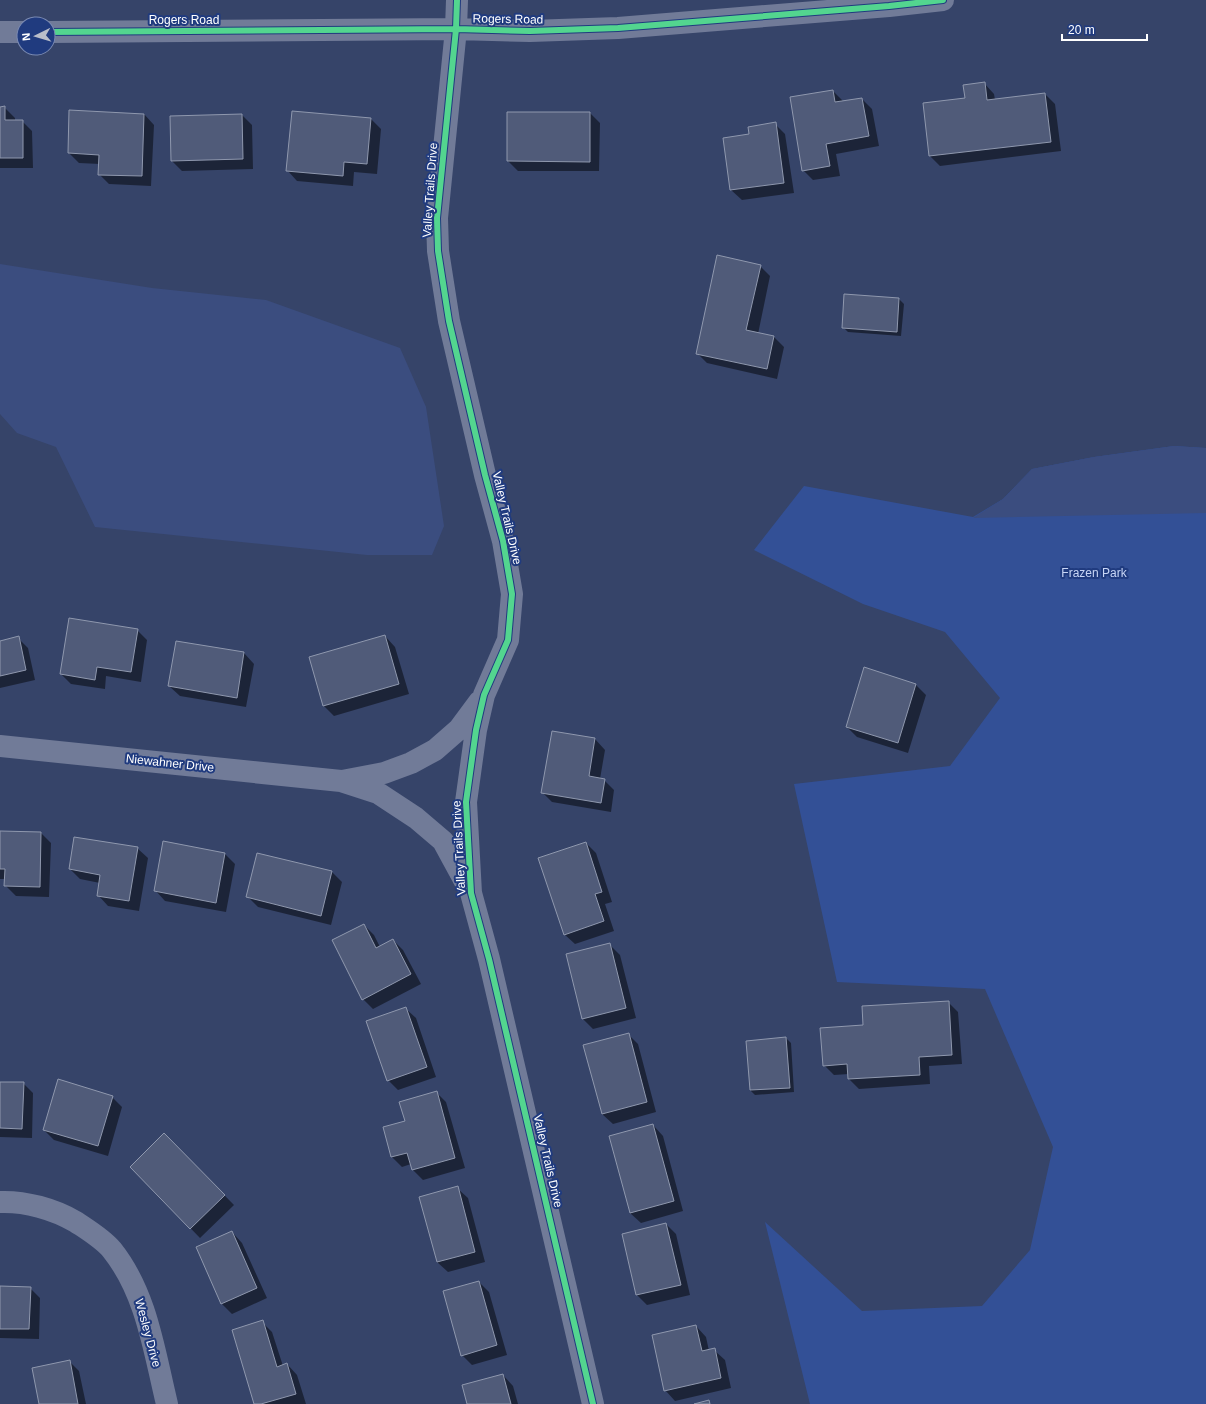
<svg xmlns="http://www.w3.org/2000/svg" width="1206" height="1404" font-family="Arial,sans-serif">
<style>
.green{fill:#335096}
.water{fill:#3b4d7f}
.shadow{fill:#0007}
.building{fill:#505b79;stroke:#8f98ae}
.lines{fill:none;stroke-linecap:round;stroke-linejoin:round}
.street{stroke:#717b98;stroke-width:22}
.cycleway-casing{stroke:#203b7f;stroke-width:8}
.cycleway{stroke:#53d58f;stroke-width:6}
.labels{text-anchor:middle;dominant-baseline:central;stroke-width:4;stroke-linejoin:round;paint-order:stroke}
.street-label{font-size:12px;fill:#fff;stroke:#203b7f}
.park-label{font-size:12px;fill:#c8d6f6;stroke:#203b7f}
</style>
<rect width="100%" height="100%" fill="#364469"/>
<path class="green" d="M1174,446L1206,448V1404H810L765,1222L862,1311L982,1306L1030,1250L1053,1147L985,989L837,982L794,784L950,766L1000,698L945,632L863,604L754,550L804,486L973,517L1003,499L1032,469L1094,457Z"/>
<path class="water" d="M0,264L152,288L266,300L400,348L426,407L444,526L432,555H367L95,527L56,447L17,433L0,414Z
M1174,446L1206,448V513L973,518L1003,499L1032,469L1094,457Z"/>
<path class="shadow" d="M984,83L994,94L995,100L1045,94L1055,104L1061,151L940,166L930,156L966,99Z
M833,91L843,101L862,99L872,109L879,146L836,154L840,176L813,180L803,170Z
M0,108H5L15,118V121H22L32,131L33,168H0Z
M293,112L371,119L381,129L377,174L354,172L353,186L297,181L287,170Z
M590,113L600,123L599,171H518L508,161Z
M144,114L154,125L151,186L109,184L99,174L100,164L79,163L69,153Z
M242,115L252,125L253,169L182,171L172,161Z
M775,124L785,134L794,193L742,200L731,190L724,139L750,135Z
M760,266L770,276L758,334L774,337L784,347L777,379L707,363L697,353Z
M899,299L904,304L901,336L848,332L843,327Z
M137,630L147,640L141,682L106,676L105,689L71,684L61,674Z
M385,636L395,647L409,694L334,716L324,706Z
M18,638L28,648L35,680L0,688V642Z
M177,642L244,653L254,664L246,707L180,696L169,686Z
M916,685L926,695L908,753L857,737L847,727Z
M595,739L605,750L600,779L604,780L614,790L611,812L552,802L542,792Z
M0,832L41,833L51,843L49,897L16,896L6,886V879H0Z
M586,843L596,853L612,902L605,904L614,931L575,944L564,934Z
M137,848L148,858L139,911L108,906L98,895L100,883L80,879L70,869Z
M225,854L235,864L226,912L165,901L155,890Z
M258,854L332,872L342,882L331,925L258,907L248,897Z
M364,925L374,935L380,947L393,940L403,950L421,984L373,1009L363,999Z
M610,945L620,955L636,1018L593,1029L583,1019L567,955Z
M948,1002L958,1012L962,1064L929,1066L930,1084L859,1089L849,1079V1074L834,1075L824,1065L864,1026Z
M405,1008L416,1018L436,1077L398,1090L388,1080Z
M628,1034L638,1044L656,1112L613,1124L602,1114Z
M786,1038L791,1043L794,1092L755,1095L750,1090Z
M0,1083H23L33,1093L32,1138L0,1137Z
M436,1092L446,1102L465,1168L423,1180L413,1170L411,1164L402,1167L392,1157L406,1122Z
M112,1097L122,1107L108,1156L54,1140L44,1130Z
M653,1125L663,1136L683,1211L641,1223L630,1213Z
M164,1134L234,1205L200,1238L131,1167Z
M457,1188L468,1198L485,1262L448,1272L437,1262L421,1197Z
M666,1224L676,1234L690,1295L647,1305L637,1295Z
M232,1232L242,1243L267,1298L232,1314L222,1304L197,1248Z
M479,1282L489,1292L507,1355L472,1365L462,1355Z
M0,1287L30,1288L40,1298L39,1339L0,1338Z
M262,1322L272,1332L283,1366L287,1364L297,1375L306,1404H255Z
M696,1326L706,1337L709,1351L714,1350L725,1360L731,1388L675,1401L665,1390Z
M69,1361L79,1371L86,1404H40Z
M503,1375L513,1386L518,1404H468Z"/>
<path class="building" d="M985,82L987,100L1045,93L1051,142L929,156L923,103L965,98L963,85Z
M833,90L835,102L862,98L869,136L826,144L830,166L802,171L790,97Z
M5,106V120H23V158H0V107Z
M69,110L144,114L142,176L98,175L99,155L68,153Z
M292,111L371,118L367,164L344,162L343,176L286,171Z
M507,112H590V162L507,161Z
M242,114L243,159L171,161L170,116Z
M776,122L784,183L730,190L723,138L749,134L748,127Z
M717,255L761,265L746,330L774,336L767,369L696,354Z
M844,294L899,298L897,332L842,328Z
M69,618L138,629L131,672L97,667L95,680L60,674Z
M385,635L399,684L323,706L309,657Z
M19,636L26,670L0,676V641Z
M176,641L244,652L237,698L168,686Z
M864,667L916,684L898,743L846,727Z
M552,731L595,738L589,776L605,779L601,803L541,793Z
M0,831L41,832L40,887L4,886L5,869H0Z
M74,837L138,847L129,901L97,896L100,875L69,869Z
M163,841L225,853L216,903L154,891Z
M586,842L602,892L595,894L604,921L564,935L538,858Z
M257,853L332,871L321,916L246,897Z
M364,924L376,948L393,939L411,974L362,1000L332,940Z
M610,943L626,1008L582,1019L566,954Z
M949,1001L952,1055L919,1057L920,1075L848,1079L847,1064L823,1066L820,1028L863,1025L862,1006Z
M406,1007L427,1067L387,1081L366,1021Z
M629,1033L647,1102L602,1114L583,1045Z
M786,1037L790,1088L750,1090L746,1041Z
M58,1079L113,1096L98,1146L43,1130Z
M0,1082H24L22,1129L0,1128Z
M437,1091L455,1158L412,1170L407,1153L391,1157L383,1127L405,1121L399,1102Z
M653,1124L674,1201L630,1213L609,1136Z
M164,1133L225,1195L190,1229L130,1167Z
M458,1186L475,1252L437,1262L419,1197Z
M666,1223L681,1285L636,1295L622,1234Z
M232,1231L257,1288L221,1304L196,1247Z
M479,1281L497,1345L461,1356L443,1291Z
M0,1286L31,1287L29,1329H0Z
M263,1320L277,1367L287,1363L296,1394L261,1404H254L232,1330Z
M696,1325L702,1351L715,1348L721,1378L664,1391L652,1335Z
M70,1360L78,1404H39L32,1368Z
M503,1374L511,1404H467L462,1385Z
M709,1400L710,1404H694Z"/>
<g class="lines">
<path class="street" d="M457,0L456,29L437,218L438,251L449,321L485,475L503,541L512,594L508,640L484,695L476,730L466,802L471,893L489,959L593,1404
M0,32H24
M48,32L456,29L530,31L618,28L889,6L943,0
M0,746L341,781L378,793L416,818L443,841L468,887
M342,781L384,773L411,763L435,750L459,729L479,702
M0,1202C25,1201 54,1209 76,1222C88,1230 103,1239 112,1250C147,1294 154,1351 167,1404"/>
<defs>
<path id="cycleway" d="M457,0L456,29L437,218L438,251L449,321L485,475L503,541L512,594L508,640L484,695L476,730L466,802L471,893L489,959L593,1404
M48,32L456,29L530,31L618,28L889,6L943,0"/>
</defs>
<use href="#cycleway" class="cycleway-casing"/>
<use href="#cycleway" class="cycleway"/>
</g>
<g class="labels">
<g class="street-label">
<text transform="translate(508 19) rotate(1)">Rogers Road</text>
<text x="184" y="20">Rogers Road</text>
<text transform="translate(430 190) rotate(-86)">Valley Trails Drive</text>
<text transform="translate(507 518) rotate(77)">Valley Trails Drive</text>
<text transform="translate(170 763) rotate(6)">Niewahner Drive</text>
<text transform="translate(459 848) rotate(-93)">Valley Trails Drive</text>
<text transform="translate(548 1161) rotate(77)">Valley Trails Drive</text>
<text transform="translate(148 1333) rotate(75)">Wesley Drive</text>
</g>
<g class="park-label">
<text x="1094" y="573">Frazen Park</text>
</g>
</g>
<g transform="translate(36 36) rotate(265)"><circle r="19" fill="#203b7f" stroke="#7989b2"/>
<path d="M0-3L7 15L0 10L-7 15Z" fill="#b9beca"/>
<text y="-6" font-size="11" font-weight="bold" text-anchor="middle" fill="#ffffff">N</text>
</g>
<path d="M1062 34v6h85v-6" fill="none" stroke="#ffffff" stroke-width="2"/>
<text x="1068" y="34" font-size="12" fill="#ffffff" stroke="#203b7f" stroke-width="3" paint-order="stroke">20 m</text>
</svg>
